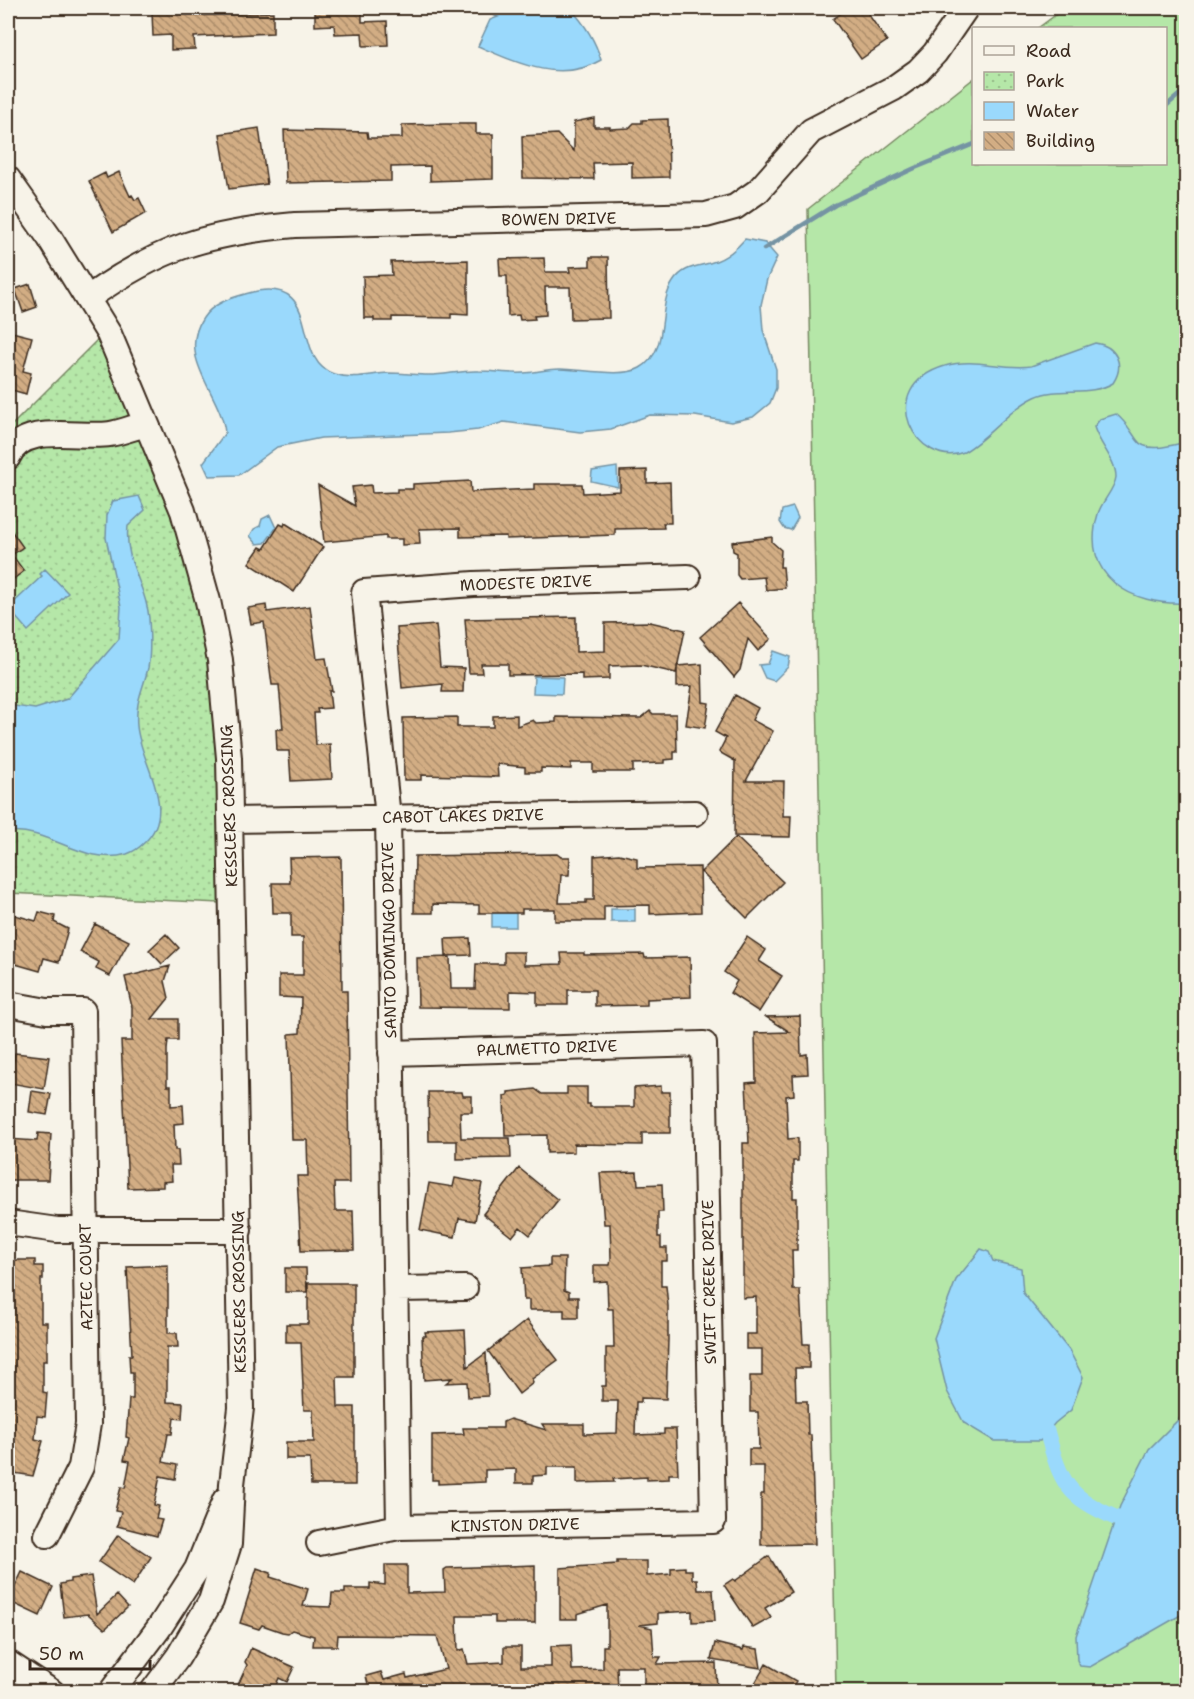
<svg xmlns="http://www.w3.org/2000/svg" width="1194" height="1699" font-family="'Shantell Sans',sans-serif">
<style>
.grass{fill:#b5e7a8;stroke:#788863;stroke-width:1.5}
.park{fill:url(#park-dots);stroke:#788863;stroke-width:1.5}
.water{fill:#9ad9fc;stroke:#7493a3;stroke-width:1.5}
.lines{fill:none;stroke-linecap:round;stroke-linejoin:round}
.stream{stroke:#7493a3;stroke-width:4.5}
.canal{stroke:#9ad9fc;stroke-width:16}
.building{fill:url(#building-back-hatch);stroke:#3b2a1e;stroke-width:1.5}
.minor-casing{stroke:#3b2a1e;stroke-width:28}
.minor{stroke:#f7f3e8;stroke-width:24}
.labels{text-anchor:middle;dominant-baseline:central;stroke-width:4.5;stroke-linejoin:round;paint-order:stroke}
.street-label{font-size:16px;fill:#3b2a1e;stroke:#f7f3e8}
</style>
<defs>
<pattern id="park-dots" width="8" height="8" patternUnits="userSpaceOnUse" patternTransform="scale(1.5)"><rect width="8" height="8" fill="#b5e7a8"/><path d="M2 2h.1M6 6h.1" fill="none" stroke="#9dc690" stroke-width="1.8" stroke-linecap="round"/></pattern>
<pattern id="building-back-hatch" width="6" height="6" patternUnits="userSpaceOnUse" patternTransform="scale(1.5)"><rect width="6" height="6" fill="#d2ad84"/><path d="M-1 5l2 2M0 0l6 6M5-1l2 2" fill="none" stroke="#ac8d6b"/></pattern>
</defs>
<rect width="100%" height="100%" fill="#f7f3e8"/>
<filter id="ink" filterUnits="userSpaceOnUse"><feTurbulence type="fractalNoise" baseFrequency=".0167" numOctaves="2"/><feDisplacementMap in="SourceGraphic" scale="12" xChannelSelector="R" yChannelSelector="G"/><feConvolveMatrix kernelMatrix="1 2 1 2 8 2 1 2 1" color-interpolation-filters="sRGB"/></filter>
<g filter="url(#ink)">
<path class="grass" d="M1065,8H1186V1691H836L808,209L973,79L974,164H1166V28H1038Z"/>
<path class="park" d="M98,339L155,463L190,578L210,675L217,762L220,903L8,893V429Z"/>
<path class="water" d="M489,8H529L530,11C545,13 555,7 570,8C585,24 595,39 601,60C561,84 517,63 478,46L490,20L498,17L491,14Z
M745,239L765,243L777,257L767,279L761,305L763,330L776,369V388L770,403L753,417L731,422L695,416L650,415L611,429L580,432L504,422L478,430L448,433L321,438L277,447L239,475L209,476L203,463L225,433C222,395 176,358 203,318C212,304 230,298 245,294C327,270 288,360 334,374C352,380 371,374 388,373C402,373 416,375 429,375C446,375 462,370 479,371C494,371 509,374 524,373C536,372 548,369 560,369C580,369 623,378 640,368C671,350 656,307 673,282C684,265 699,267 716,261C727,257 738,247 745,239Z
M1095,343C1117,346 1125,365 1113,383C1090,397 1059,386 1035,397C1008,410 990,437 964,452C917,470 872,388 945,366C975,357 1001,370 1031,366Z
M1116,414C1126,422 1130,430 1137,440C1146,454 1173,445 1186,442V603C1132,606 1079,577 1098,514C1101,502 1115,489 1116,477C1116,460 1099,444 1094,427L1100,419Z
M617,467L618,487L591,481L592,471Z
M139,496L145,510L128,526C124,563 146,584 149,618C150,634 151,652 148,668C143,690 135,701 137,726C140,763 179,809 145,842C140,847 133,852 127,854C84,867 49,827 8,832V705L35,709L67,699L119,639L121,607L106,538L107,515L113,501Z
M793,507L798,518L791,530L784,528L780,522L782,510Z
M270,515L276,528L265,543L257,544L250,536L254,529L260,526L262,519Z
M45,569L68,593L28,631L8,608L42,576L40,574Z
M773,651L790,657L788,667L774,681L765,678L759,665L768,664Z
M534,676L563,677L562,694L533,693Z
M611,909H635V922H611Z
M492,913H516V927H492Z
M981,1249L989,1252L993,1261L1021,1268L1023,1293L1069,1350L1083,1377L1071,1410L1055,1423L1040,1441H994L964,1423L947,1391L934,1338L956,1280Z
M1186,1416V1612L1090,1667L1080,1666L1077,1660L1076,1636L1120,1506L1149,1449L1180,1418Z"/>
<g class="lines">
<path class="stream" d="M1166,106L1186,89
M764,249L835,205L915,168L974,144"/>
<path class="canal" d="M1047,1432C1061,1483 1066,1496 1116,1518"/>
</g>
<path class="building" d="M315,8H362V22L387,21L388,45L363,46L362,33L335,34L334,25L315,26Z
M849,8H864L887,41L861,59L833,19Z
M204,10L205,15L273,12V33L194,37L195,49L171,50V35L153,36L152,12Z
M594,118V127H610V129L629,128L634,123H642V120L668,119L669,177L632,178V162L593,163L594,179L523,178L522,136L557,134L574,151V122Z
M446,124H476V134H493V179L430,181V166L391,167V181L286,183L284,130L367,132L368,138H402V125Z
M259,128L267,184L229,189L220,134Z
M119,172L130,196L132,195L135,200L139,198L146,213L113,232L89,181L105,173L107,178Z
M590,257H608L609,318L571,319L570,287H545L546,315L534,316L535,319L520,320L519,315L508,316L507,276H500L499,259L544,258L545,272H570L569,267L590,266Z
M468,260V315L451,314V318L392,317V321H374V318H364L363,276L392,275L391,262Z
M30,284L37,307L23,312L15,289Z
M8,331L32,337L23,371L31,373L26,394L8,389Z
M647,470V483L670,482L671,523H663L664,528L615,529V535L506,539V536L460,537V528L419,529L420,544L402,545V539H386V536L324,542L318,485L355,506L352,487L371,485L372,493L397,492V489H413V484L470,481L471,492L534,489V484H582L583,493L620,491V471Z
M285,523L323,547L294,592L249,563L260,547L264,549L280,524L284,526Z
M8,526L23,547L12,555L24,571L8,583Z
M772,537V542L781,550L780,567H783L785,588L766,590L764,577L740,579L737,575V553L733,551L732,542Z
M738,603L771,639L758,651L748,639L740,670L734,677L700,637Z
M266,605L267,612L310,606L317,659L326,658L332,691H329L331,708L317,709L318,713H314L316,745L330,744L332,779L291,781L289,751H277L276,729H283L279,685H272L264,622L251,624L248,608Z
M576,617V652L605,651V623L650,622L685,630L676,673L641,665L609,666V679L582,680V674L508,675V664H481L482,673H469L465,619Z
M436,625L440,667L464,668L463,692H442L443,684L402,688L397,628Z
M702,664L703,702L709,703L705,728L686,725L692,686L677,687V666Z
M735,695L758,708L752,720L773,731L746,781H784L783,816H791L790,837L734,836L735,761L719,752L726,738L715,732Z
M650,711L653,714H676L677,752H674V759L664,760V763L633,764V772H593V763H571V769L541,768V772H525V767L497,764L498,777L421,775V780H404L403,718L457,717V727H493V716L517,715V726L533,720L536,723L556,722V717L641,718Z
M736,837L783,882L747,918L701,872Z
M557,854L561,857H570L569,875H561L559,903H586V900H594V856L619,854L637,858V868L700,867L701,912L650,914V905L604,906V921H555V909H522V913H479V905L433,904V913H414L415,856Z
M341,857L342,991H347L349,1183H334L335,1211H353L354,1250L301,1251L297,1176H308L307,1140H292L289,1034L300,1033L301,998L279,997V975H303V937H291V913H273L272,883H290L289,858Z
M39,912L55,916L54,922L68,929L59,962L44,958L40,971L8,962V913L36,921Z
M95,924L129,941L110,976L96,969L99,962L80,952Z
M166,934L179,948L162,964L149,950Z
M747,937L766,950L759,961L782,976L759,1012L730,993L737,981L724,972Z
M470,938L471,955L446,956L445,939Z
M504,952H524V965L562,964L561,953H584V955L644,954L645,958L690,957L691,997L647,999V1005L595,1006V990H568V1005H537V992L510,991V1008L418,1007L417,958L450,957L451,989H475L476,964H504Z
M170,966L165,981L169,998L152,1019H178V1040H168L167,1050V1086H171V1106L183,1105L184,1123L174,1124L175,1150H178L179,1165H171L172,1181L163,1182V1187L128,1188L121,1041H132V1007L125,977Z
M800,1016L801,1055L807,1054L808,1074L793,1075L794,1095L786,1096L788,1139L798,1138V1161H793V1198H797V1250H792L793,1290H800L803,1344H809V1368H795L796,1401H807L808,1435H811L815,1544L761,1545V1494H764V1466H749V1449H759L758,1412H750V1376H762V1349H746V1334H756V1297L743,1298V1143H749L746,1083L756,1082L755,1033L790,1032L766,1017Z
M15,1053L49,1057L44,1089L10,1083Z
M661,1086V1092H670V1133H642V1145L574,1144V1152L547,1153V1135L505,1136L504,1096L508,1095V1092L535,1089L542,1094H567V1087H587V1104H590V1107H634V1088Z
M32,1091L51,1094L47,1115L29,1112Z
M428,1092H462L463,1096H472V1112H460L461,1138H510L511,1158L457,1159V1141H429Z
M38,1133L51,1134L48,1180H8V1139L37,1141Z
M519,1168L558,1200L530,1235L520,1227L512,1237L483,1214Z
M637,1172L638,1185L662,1184L663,1212H658V1237H661V1248H667V1261H661V1286H666L668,1306V1340L666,1399L641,1398V1402H636L635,1435L664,1434V1429H676L678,1474H669V1479L647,1480V1477L613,1479L614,1482L577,1483V1467H547V1475L533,1476V1483H516V1469L485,1470V1482L438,1484V1480H432V1435L464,1434L463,1428H503V1422L510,1419L546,1430L542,1424H584V1434L617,1433L618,1401H602V1386H606V1348H614L613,1309H608L607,1281L594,1282V1265H610L611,1259L610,1224H604L600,1173Z
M455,1178L482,1183L475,1221L459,1218L455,1237L420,1230L429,1183L453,1187Z
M550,1258H565L564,1290L569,1292V1297H578V1318H564V1310H529V1300H524L522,1268L550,1266Z
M8,1260H35V1266H43V1279H41V1322H47V1361H43V1392L47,1393L45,1417L37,1416L35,1439L43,1441L33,1476L8,1472Z
M168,1265V1333H177L178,1347H167V1402L183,1403L182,1419L174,1418L172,1434H168L163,1462L177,1465L175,1479L160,1476L154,1505L159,1506L156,1519L162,1520L157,1536L117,1526L121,1512L115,1511L121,1487L125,1488L130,1461L124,1460L129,1438L126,1437L129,1399H133V1372H130L129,1355H132L127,1267Z
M285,1268H306L307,1292H285Z
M308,1283H354V1377H337L338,1407H355V1485H311L310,1459H286V1442H314L313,1410H304L301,1342H286V1324H308Z
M527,1320L558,1360L532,1379L533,1383L519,1394L488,1351Z
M465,1330L467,1367L486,1353L488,1396L468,1397L467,1382L446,1383L452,1378L424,1380L422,1336H426L425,1332Z
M118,1535L151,1557L133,1585L99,1562Z
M769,1556L791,1592L765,1608L771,1618L753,1628L724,1585L733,1579L735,1581Z
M617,1561H647V1576L671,1574V1568L685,1567V1570H692V1579H697L698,1590H713L715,1621L692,1622V1611L658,1613V1623L639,1625L652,1628L654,1657H661L657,1664L716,1663L717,1692H644V1667H617L618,1692H386L384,1685L369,1688L366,1676L381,1672L384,1680L406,1674L407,1678L446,1669L437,1636L338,1635L337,1646H313L314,1636L292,1630L288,1633L282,1632L262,1625L259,1629L240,1623L257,1568L271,1573L270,1577L308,1589L303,1606L331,1607L332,1593H345V1589H370V1583L385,1585V1565H407V1593L445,1592L444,1570L447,1568L535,1565V1623H495V1616H457L458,1651L464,1649L468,1664L504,1662V1647H521V1667H551V1646L571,1645L572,1670L603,1669V1646H607V1605L577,1614V1619H560V1568L617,1564Z
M22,1572L53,1587L40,1616L8,1601Z
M91,1576L97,1614L117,1595L128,1607L105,1629L88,1614L64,1617L60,1584L70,1582V1579Z
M715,1643L743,1650L744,1647L758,1649L761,1668L711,1660Z
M251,1648L294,1667L287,1682L279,1678L273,1692H252L238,1685L247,1665L245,1662Z
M766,1664L796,1681L790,1692H750Z"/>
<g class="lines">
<defs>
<path id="minor" d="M8,179L49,237L109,334L183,511L208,601L220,660L229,758L241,1408L232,1484L229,1544L211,1601L178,1657L152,1692
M88,298C160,247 207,233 295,225L706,215L735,207L758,191L811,131L894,88L918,71L935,53L966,8
M8,457C23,421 79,439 110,434C122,432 134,427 146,424
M231,820L695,813
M8,1004L47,1011H83L88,1424L81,1467L47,1535
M8,1223L57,1230H239
M396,1289L465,1288
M399,1527L388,817L364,592L474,584L688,577
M319,1543L399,1527L713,1521L704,1044L391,1053
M8,1663L52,1692
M111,1692L159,1628L197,1569L225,1500"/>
</defs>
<use href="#minor" class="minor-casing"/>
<use href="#minor" class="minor"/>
</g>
</g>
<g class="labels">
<g class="street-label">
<text transform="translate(559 219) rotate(-1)">BOWEN DRIVE</text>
<text transform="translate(526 583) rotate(-2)">MODESTE DRIVE</text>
<text transform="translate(229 806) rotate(-92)">KESSLERS CROSSING</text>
<text transform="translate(463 816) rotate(-1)">CABOT LAKES DRIVE</text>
<text transform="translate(389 940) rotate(-91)">SANTO DOMINGO DRIVE</text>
<text transform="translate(547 1048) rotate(-2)">PALMETTO DRIVE</text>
<text transform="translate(86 1277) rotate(-91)">AZTEC COURT</text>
<text transform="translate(709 1282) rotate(-91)">SWIFT CREEK DRIVE</text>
<text transform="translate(239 1292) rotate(-91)">KESSLERS CROSSING</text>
<text transform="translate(515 1525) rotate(-1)">KINSTON DRIVE</text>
</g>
</g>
<rect width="1194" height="1699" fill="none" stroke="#f7f3e8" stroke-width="30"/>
<rect x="15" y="15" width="1164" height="1669" fill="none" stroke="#3b2a1e" stroke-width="2" filter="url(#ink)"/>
<rect x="972" y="27" width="195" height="138" fill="#f7f3e8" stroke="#aca397" stroke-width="1.5"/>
<rect x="984" y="46" width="30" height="9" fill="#f7f3e8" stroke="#aca397" stroke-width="1.5"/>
<text x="1026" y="57" font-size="18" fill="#3b2a1e">Road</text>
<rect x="984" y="72" width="30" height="18" fill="url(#park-dots)" stroke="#aca397" stroke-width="1.5"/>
<text x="1026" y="87" font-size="18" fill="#3b2a1e">Park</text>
<rect x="984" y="102" width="30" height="18" fill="#9ad9fc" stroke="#aca397" stroke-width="1.5"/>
<text x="1026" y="117" font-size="18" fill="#3b2a1e">Water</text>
<rect x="984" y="132" width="30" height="18" fill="url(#building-back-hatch)" stroke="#aca397" stroke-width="1.5"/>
<text x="1026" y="147" font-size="18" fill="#3b2a1e">Building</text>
<path d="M30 1660v9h120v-9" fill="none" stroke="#3b2a1e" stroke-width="3"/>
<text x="39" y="1660" font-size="18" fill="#3b2a1e" stroke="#f7f3e8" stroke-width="4.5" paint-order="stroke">50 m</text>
</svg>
